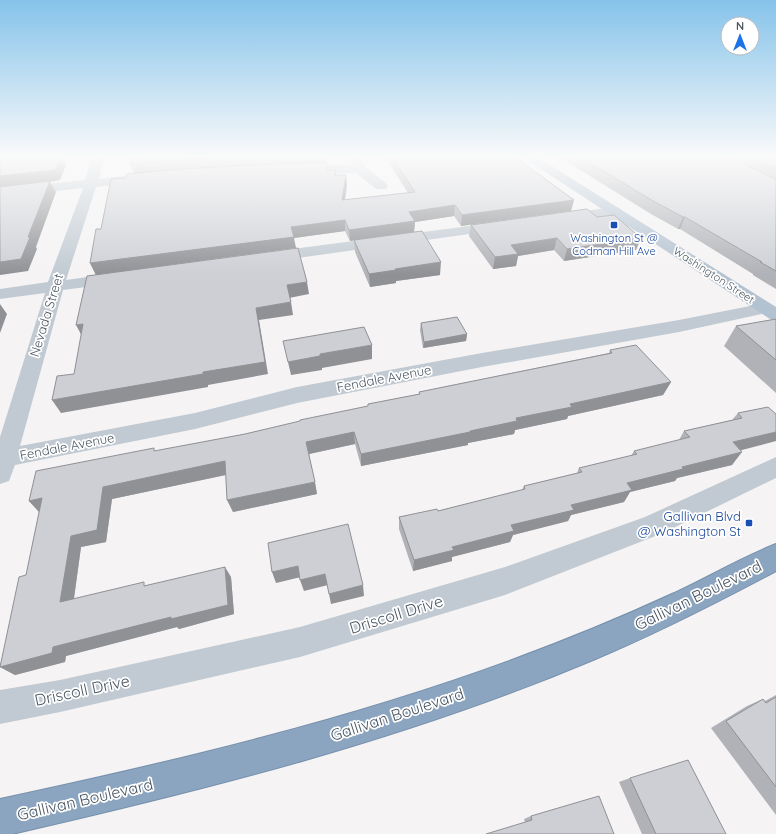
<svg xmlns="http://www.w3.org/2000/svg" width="776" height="834" font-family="Quicksand,sans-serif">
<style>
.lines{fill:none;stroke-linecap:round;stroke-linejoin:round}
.highway-casing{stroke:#7690ad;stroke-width:2}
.minor{fill:#c1cad2;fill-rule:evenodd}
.major{fill:#b3c2d1;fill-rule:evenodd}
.highway{fill:#8ba5c1;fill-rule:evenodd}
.wall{fill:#b0b2b7;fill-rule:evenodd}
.shaded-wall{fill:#909195}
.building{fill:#cdcfd5;stroke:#909195}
.transit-dot{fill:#1a4fb4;stroke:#fff;stroke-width:1.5}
.labels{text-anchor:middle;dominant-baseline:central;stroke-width:3.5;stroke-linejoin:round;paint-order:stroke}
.far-transit-label{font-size:11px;fill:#164399;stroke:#fff}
.far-street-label{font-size:11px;fill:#4a5661;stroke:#fff}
.street-label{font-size:13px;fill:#4a5661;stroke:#fff}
.transit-label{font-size:13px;fill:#164399;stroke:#fff;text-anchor:end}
.near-street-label{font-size:16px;fill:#4a5661;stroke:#fff}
</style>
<rect width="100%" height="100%" fill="#f5f3f3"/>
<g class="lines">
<defs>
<path id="highway" d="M776,544V571C716,603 655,634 593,660C406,739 209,789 12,834H0V799C173,762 346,721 512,660C566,640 620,618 672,594C707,578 740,558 776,544Z"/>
</defs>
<use href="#highway" class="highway-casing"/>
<path class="minor" d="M92,158H104L99,179L140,174L145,175L146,178L145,181L140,182L96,187L66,280L116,273L122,274L124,278L122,282L116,283L63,290L20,446L195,413L297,387L482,353L679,320L765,303L771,304L774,308L771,312L679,332L482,367L297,403L195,429L15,465L9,481L0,484V437L45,293L0,299V289L48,282L83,188L0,197V189L85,180Z
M349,158H361L365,167L386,183L388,186L386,189H376L356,173H298L294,172L292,169L294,166L298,165H352Z
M614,207L619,208L621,211L619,214L562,222L557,221L555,218L557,215L562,214Z
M500,222L505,223L507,226L505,229L269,262L263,260L261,257L263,254L269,252Z
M776,457V478L663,533L505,595L300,657L60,712L0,724V690L60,680L300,627L505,567L645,517Z"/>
<path class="major" d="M524,158H539L776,307V321L770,319Z"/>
<use href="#highway" class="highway"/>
</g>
<path class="wall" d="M132,158H327V170L336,175L347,185L345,200L408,193L386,158H516L574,200L571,211L461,226L454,216L415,222L414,232L440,275L396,281V283L370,287L355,252L354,240L350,241L345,231L294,238L96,275L90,263L101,229L126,178L134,173L130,164ZM224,166H241L203,168Z
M561,158H776V289L753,275V274L680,229H678L651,214Z
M471,225L636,250L564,261L554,250L518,256L516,266L493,269L469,236Z
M776,319V393L724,346L736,326Z
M421,323L467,334L466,341L423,348L420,330Z
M610,350L671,382L663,395L568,416L567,419L515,430L514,434L468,443V445L361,466L355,444L309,454L317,494L233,512L226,475L112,499L106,542L81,547L74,599L147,585L231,577L234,614L179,629L177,627L66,656L65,662L15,675L0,667V665L26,575L39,512L29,501L156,451L245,434L368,407V404L419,394V392L609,353Z
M768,407L732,465L677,478L675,481L630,492L624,502L571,515L568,521L513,535L510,542L452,557V561L413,571L399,529V517L438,511L522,490L524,486L577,473L579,468L631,456L634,451L679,440L684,431L732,420L738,413Z
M776,695V815L711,728L747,706L763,699L765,701Z
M630,778L726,834H642L619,782Z
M531,816L614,834L525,822L524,819Z"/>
<path class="shaded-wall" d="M58,158H65L64,160L66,165L60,180L50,182L56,192L36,247L37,249L28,271L0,275V176Z
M346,175L347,185L343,211L342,200Z
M574,200L571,211L461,226L462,215Z
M455,205L454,216L415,222L414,232L350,241L349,230L409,212Z
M683,217H685L680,229H678Z
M345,220V231L294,238L296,248L96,275L90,263L291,227Z
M557,238L554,250L518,256L516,266L493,269L495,257L511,245Z
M641,238L636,250L564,261L567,249Z
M441,262L440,275L396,281V283L370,287L369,274L395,269Z
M307,282L309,294L289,298L287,285Z
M291,302L293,315L259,320L268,374L208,385V387L61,413L52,400L203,372L256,308Z
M0,304L7,314L0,333Z
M83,324V338L76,325Z
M467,334L466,341L423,348L424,342Z
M372,345V359L322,368V370L291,375L288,362L320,354Z
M671,382L663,395L568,416L567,419L515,430L514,434L468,443V445L361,466V454L470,431L570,404Z
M354,432L355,444L309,454L306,442Z
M776,432V441L723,455L733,442Z
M742,452L732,465L677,478L675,481L630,492L624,502L571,515L568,521L513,535L510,542L452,557V561L413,571L414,560L511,525L571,505L627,483L682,467Z
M225,461L230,474L112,499L106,542L81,547L72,612L60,602L71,536L103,487Z
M315,482L317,494L233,512L227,500Z
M42,498L40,513L29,501Z
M298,566L301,577L276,583L272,572Z
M225,567L231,577L234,614L179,629L177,627L66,656L65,662L15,675L0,667L53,647Z
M325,574L328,585L304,591L300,580Z
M363,585L364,596L331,604L329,594Z"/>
<path class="building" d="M0,158H60L55,170L0,176Z
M132,158H208L130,164Z
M392,158H516L574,200L462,215L455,205L409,212L415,221L349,230L345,220L291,227L294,237L90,263L96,229H101L111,179L126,178L127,174L182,169L273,164L327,163V170H336L335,175H346L342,200L415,192Z
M582,158H733L776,180V271L760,262H762L685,217H683L655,202Z
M754,158H776V169Z
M50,181L28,237H30L21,259L0,262V187Z
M587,209L597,217L614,215L641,238L567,249L557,238L511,245L518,254L495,257L471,225Z
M422,231L441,262L395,269L396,270L369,274L354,240Z
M298,248L307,282L287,285L291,302L256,308L265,362L203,372V374L52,400L57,376L74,374L83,324L76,325L87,276Z
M457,317L467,334L424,342L421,323Z
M776,319V360L736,326Z
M364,327L372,345L320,354V356L288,362L283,341Z
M636,345L671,382L570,404L572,407L516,418L517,421L470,431V432L361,454L354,432L306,442L315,482L227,500L225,461L103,487L97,530L71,536L60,602L144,582V586L225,567L228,605L171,619V617L53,647L52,653L0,667L19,577L26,575L42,498L29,501L36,471L154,448V451L245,434L300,421V420L368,406V404L420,394L419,392L612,353L610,350Z
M768,407L776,414V432L733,442L742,452L682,467L683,469L627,483L632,490L571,505L574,510L511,525L514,531L452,547L454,550L414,560L399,517L437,509L438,511L525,489L524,486L582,472L579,468L637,454L634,451L690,437L684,431L742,418L738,413Z
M348,524L363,585L329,594L325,574L300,580L298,566L272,572L268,543Z
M776,697V787L726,721L763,699L766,703Z
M688,760L726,834H656L630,778Z
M599,796L614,834H486L532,820L531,816Z"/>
<linearGradient id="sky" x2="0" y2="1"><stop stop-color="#85c3ea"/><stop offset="0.57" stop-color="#fafafa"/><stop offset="1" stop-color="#fafafa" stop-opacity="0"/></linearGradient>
<rect width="776" height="275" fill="url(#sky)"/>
<g class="transit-dot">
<rect x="610" y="221" width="8" height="8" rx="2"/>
<rect x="745" y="519" width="8" height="8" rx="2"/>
</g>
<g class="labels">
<g class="far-transit-label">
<text x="614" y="238">Washington St @<tspan x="614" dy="13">Codman Hill Ave</tspan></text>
</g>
<g class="far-street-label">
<text transform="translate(714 275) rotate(33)">Washington Street</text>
</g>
<g class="street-label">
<text transform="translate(46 315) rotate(-73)">Nevada Street</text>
<text transform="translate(384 378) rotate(-11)">Fendale Avenue</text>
<text transform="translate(67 446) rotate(-11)">Fendale Avenue</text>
</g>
<g class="transit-label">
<text x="741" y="516">Gallivan Blvd<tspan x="741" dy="15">@ Washington St</tspan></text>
</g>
<g class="near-street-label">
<text transform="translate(698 595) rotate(-26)">Gallivan Boulevard</text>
<text transform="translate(396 614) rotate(-17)">Driscoll Drive</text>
<text transform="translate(82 690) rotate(-12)">Driscoll Drive</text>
<text transform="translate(397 714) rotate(-18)">Gallivan Boulevard</text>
<text transform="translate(85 799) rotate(-13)">Gallivan Boulevard</text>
</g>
</g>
<g transform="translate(740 36)"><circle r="19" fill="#ffffff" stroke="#b7bbc0"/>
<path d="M0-3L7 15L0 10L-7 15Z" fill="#1a73e8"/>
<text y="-6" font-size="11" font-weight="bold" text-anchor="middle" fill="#4a5661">N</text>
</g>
</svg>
